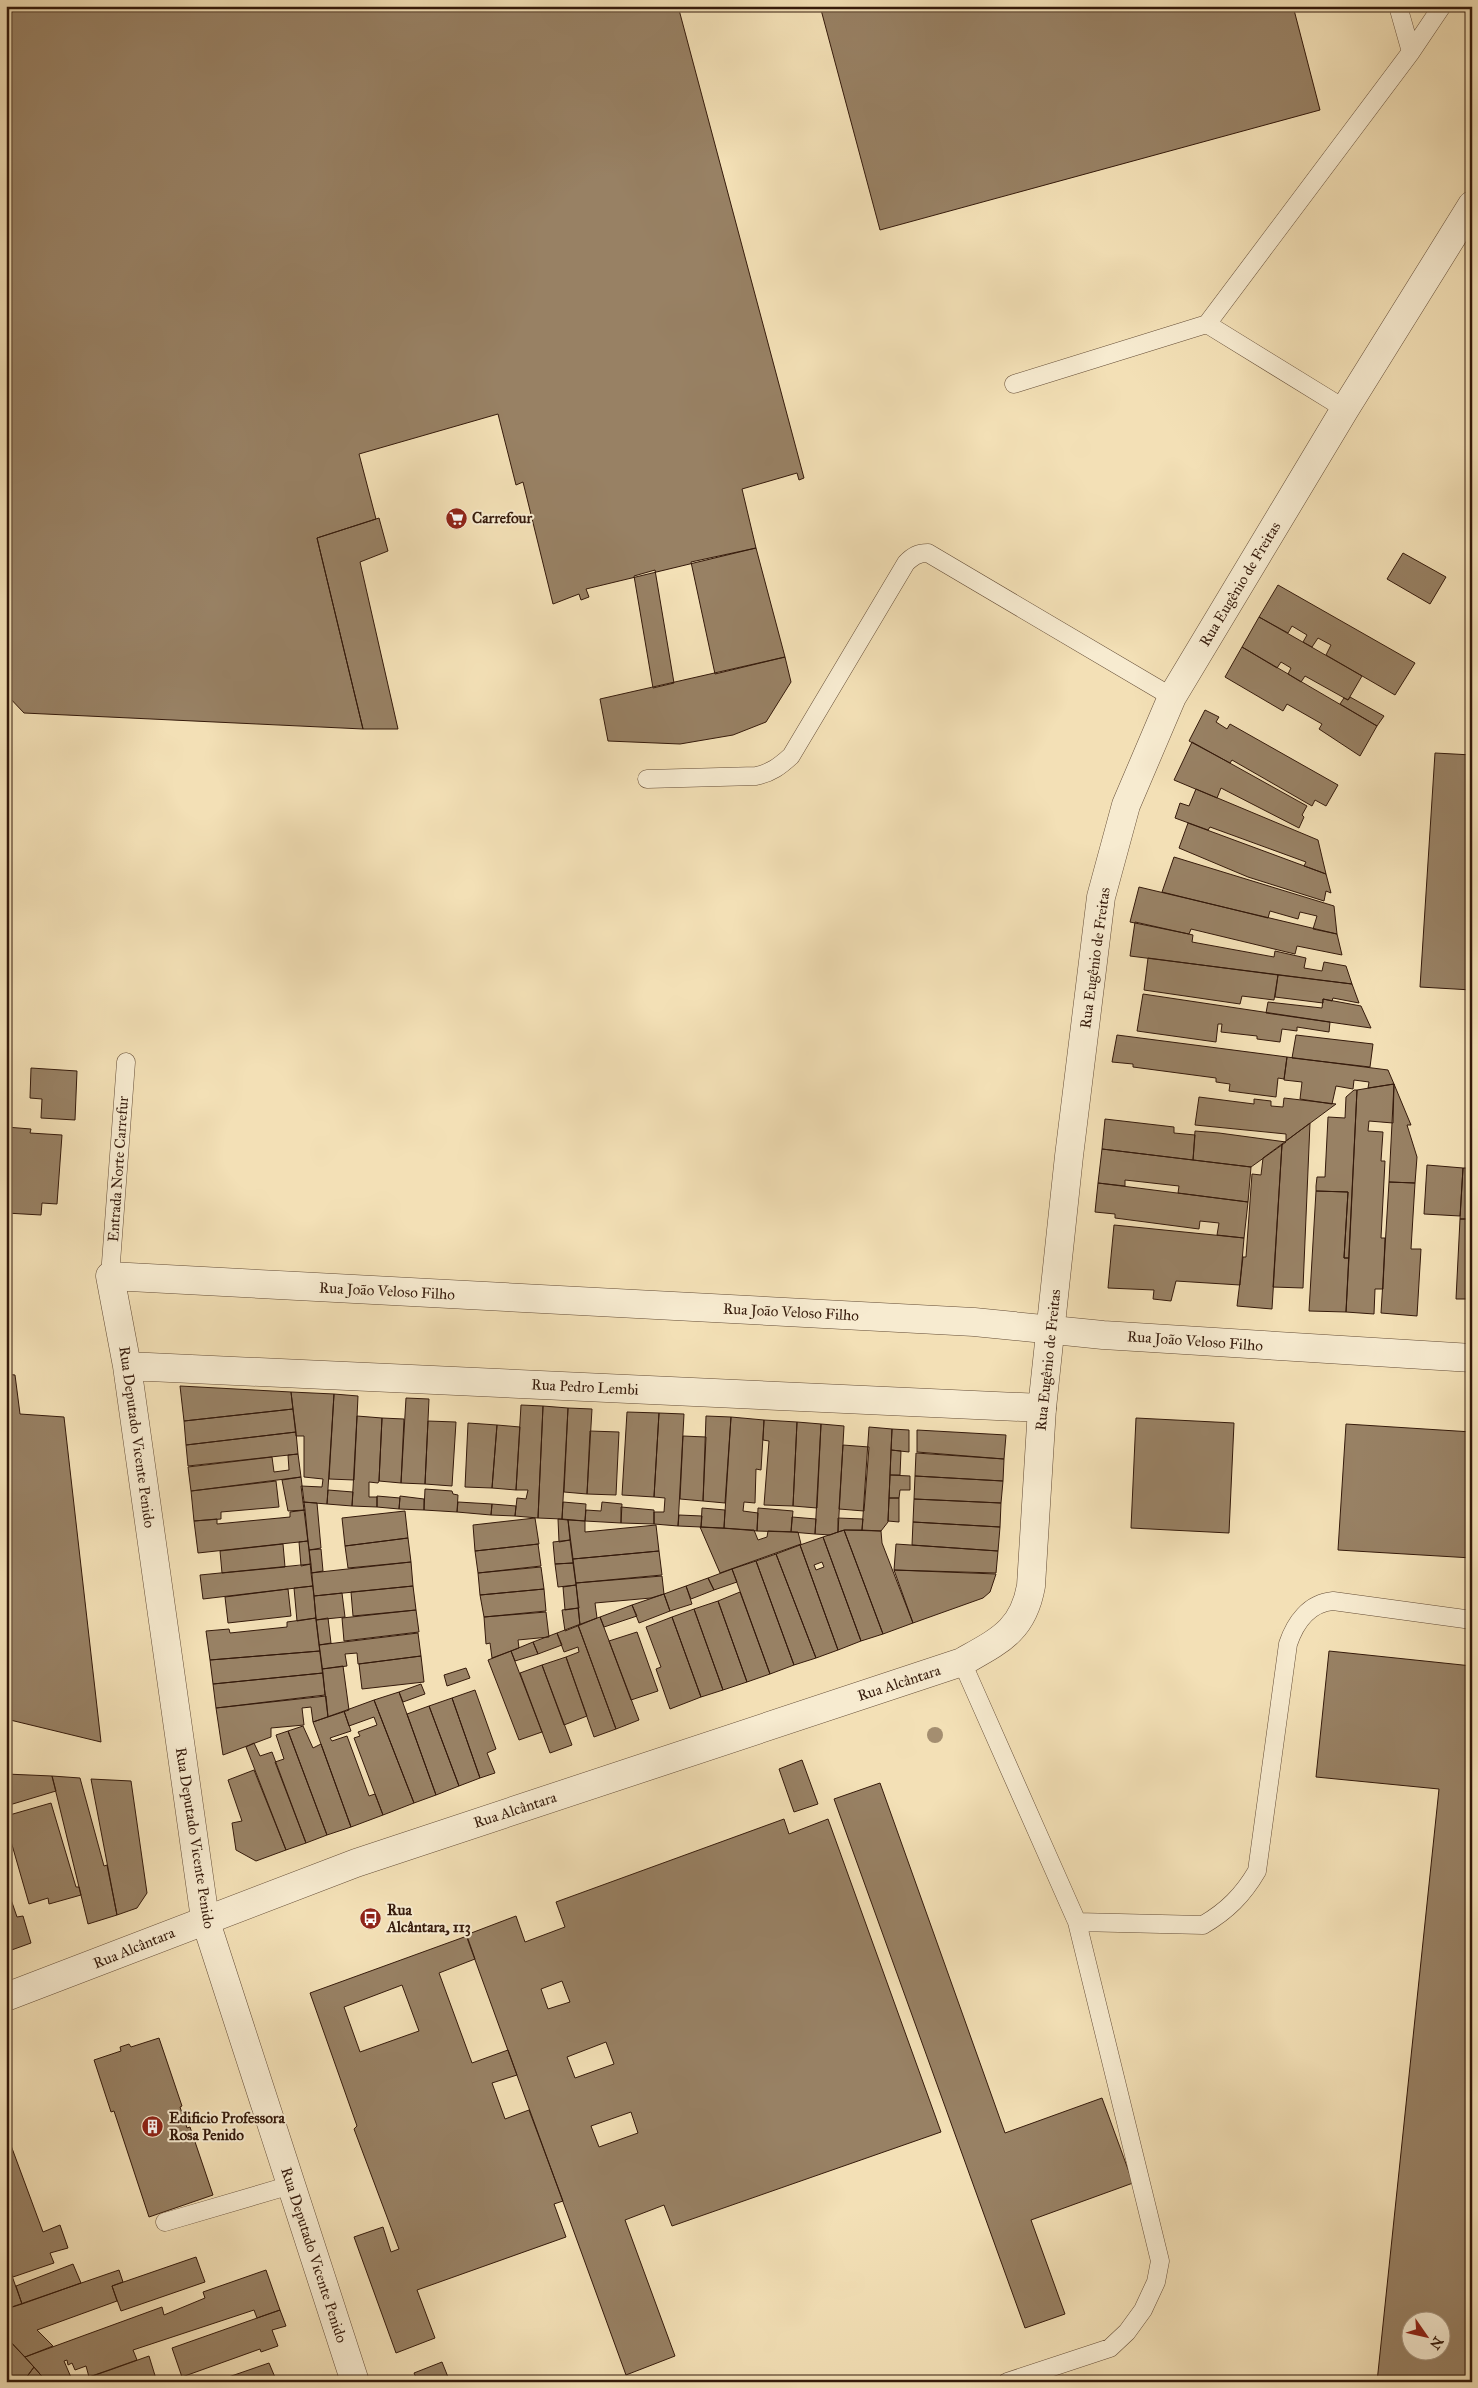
<svg xmlns="http://www.w3.org/2000/svg" width="1478" height="2388" font-family="'IM FELL Great Primer',serif">
<style>
.building{fill:#988164;stroke:#351a0b;fill-rule:evenodd}
.lines{fill:none;stroke-linecap:round;stroke-linejoin:round}
.service-casing{stroke:#644c36;stroke-width:19}
.minor-casing{stroke:#644c36;stroke-width:29}
.tertiary-casing{stroke:#644c36;stroke-width:29}
.service{stroke:#f7ebd0;stroke-width:18}
.minor{stroke:#f7ebd0;stroke-width:28}
.tertiary{stroke:#f7ebd0;stroke-width:28}
.tree{fill:#a48e70}
.labels{text-anchor:middle;dominant-baseline:central;stroke-width:4;stroke-linejoin:round;paint-order:stroke}
.poi-label{font-size:15px;font-weight:bold;fill:#351a0b;stroke:#f7ebd0;text-anchor:start}
.street-label{font-size:15px;fill:#351a0b;stroke:#f7ebd0}
</style>
<rect width="100%" height="100%" fill="#f3e0b6"/>
<filter id="stains"><feTurbulence type="fractalNoise" baseFrequency=".004" numOctaves="4"/><feColorMatrix values="0 0 0 0 .2 0 0 0 0 .09 0 0 0 0 .02 0 0 0 .5 -.17"/></filter>
<radialGradient id="worn" r=".72"><stop offset=".6" stop-color="#630" stop-opacity="0"/><stop offset="1" stop-color="#630" stop-opacity=".3"/></radialGradient>
<path class="building" d="M6,6H678L804,478L799,480L797,473L742,489L756,548L586,589L589,597L581,600L579,594L553,604L523,482L516,485L498,414L359,454L376,519L317,538L363,729L24,713L6,694Z
M820,6H1293L1320,110L880,230Z
M379,518L388,551L360,562L398,729H363L317,538Z
M756,548L785,657L715,674L691,562Z
M1403,553L1446,577L1430,604L1387,579Z
M655,570L674,683L653,688L634,576Z
M1278,585L1415,663L1395,695L1326,655L1331,645L1318,638L1312,647L1303,642L1307,635L1292,626L1288,633L1259,617Z
M1259,617L1362,676L1348,700L1305,676L1301,682L1288,674L1291,668L1281,662L1277,668L1242,647Z
M1242,647L1377,726L1360,756L1319,729L1322,724L1287,704L1283,711L1225,677Z
M785,657L791,682L766,722L733,735L680,744L608,741L600,699Z
M1350,697L1384,716L1377,726L1340,704L1344,698L1348,700Z
M1205,710L1219,717L1216,722L1227,729L1230,724L1338,785L1326,806L1315,800L1312,806L1232,760L1230,763L1189,741Z
M1192,742L1307,806L1302,815L1304,817L1299,828L1221,788L1217,798L1174,780Z
M1435,753L1472,755V990L1420,987Z
M1196,789L1318,840L1326,874L1304,866L1306,862L1210,827L1208,830L1175,818L1180,803L1189,806Z
M1188,823L1326,874L1331,893L1326,891L1324,901L1248,877L1179,848Z
M1174,857L1334,906L1337,934L1313,929L1317,916L1300,912L1298,919L1270,911L1268,918L1162,892Z
M1139,887L1337,934L1342,955L1297,946L1295,954L1191,929L1189,934L1130,922Z
M1135,922L1193,935L1192,942L1274,957L1275,951L1306,958L1304,968L1322,971L1324,962L1346,966L1352,984L1130,956Z
M1148,958L1278,975L1274,1000L1242,996L1240,1004L1144,990Z
M1278,975L1352,984L1359,1003L1333,998L1332,1001L1323,999V1003L1275,997Z
M1143,994L1330,1022L1329,1032L1297,1027V1031L1282,1029L1280,1042L1257,1039V1036L1221,1032L1222,1024H1218L1216,1042L1137,1031Z
M1323,999L1361,1006L1371,1028L1266,1013L1268,1002L1322,1008Z
M1117,1035L1287,1057L1284,1079L1278,1078L1276,1097L1229,1091L1230,1084L1216,1082V1078L1133,1067V1064L1112,1062Z
M1296,1035L1373,1044L1370,1067L1292,1058Z
M1287,1057L1388,1070L1394,1084L1368,1088L1369,1082L1354,1080L1353,1089L1336,1086L1332,1104L1300,1099L1302,1082L1284,1080Z
M31,1068L77,1071L75,1120L41,1118L42,1099L30,1098Z
M1394,1084L1411,1125H1407L1417,1157L1415,1183L1389,1182Z
M1394,1084L1393,1123L1369,1121L1368,1131L1383,1132L1381,1161H1385L1381,1238H1385L1383,1289H1375L1374,1314L1346,1312L1357,1090Z
M1354,1090H1357L1349,1258H1344L1348,1192L1316,1191V1186L1317,1177H1325L1328,1117L1345,1118L1346,1097Z
M1199,1097L1254,1104V1099L1271,1101V1106L1283,1107L1284,1098L1336,1104L1286,1141V1134L1195,1125Z
M1105,1119L1174,1127V1133L1195,1135L1193,1160L1102,1149Z
M1310,1123L1303,1288L1273,1287L1282,1144Z
M6,1127L31,1129L30,1133L62,1135L57,1204L42,1203L41,1215L6,1213Z
M1195,1131L1219,1133L1286,1142L1251,1167L1193,1160Z
M1282,1144L1272,1309L1237,1306L1243,1257H1246L1252,1174L1261,1175L1263,1158Z
M1102,1149L1251,1167L1248,1202L1178,1193L1179,1186L1125,1180V1186L1098,1183Z
M1427,1165L1463,1168L1460,1216L1424,1214Z
M1463,1168H1472V1219H1460Z
M1389,1182L1415,1183L1411,1249H1421L1417,1316L1381,1313Z
M1098,1183L1248,1202L1244,1238L1217,1235L1219,1223L1200,1221L1199,1229L1115,1218V1214L1095,1212Z
M1316,1191L1348,1192L1344,1258H1349L1346,1312L1309,1311Z
M1460,1219H1472V1299H1456Z
M1114,1225L1244,1238L1240,1285L1176,1281L1171,1301L1153,1299L1154,1290L1108,1288Z
M6,1374L15,1375L20,1414L64,1417L101,1742L6,1719Z
M180,1386L291,1392L293,1409L184,1421Z
M291,1392L334,1394L327,1504L303,1502L301,1486L322,1487L323,1479L304,1477V1436H296Z
M334,1394L358,1396L354,1480L329,1479Z
M406,1398L429,1399L425,1484L401,1483Z
M521,1405L543,1406L538,1518L515,1516L517,1498L526,1499L528,1490H516Z
M543,1406L568,1408L562,1519L538,1518Z
M568,1408L592,1409L587,1494L564,1492Z
M293,1409L296,1432L186,1445L184,1421Z
M627,1412L659,1413L654,1497L622,1495Z
M659,1413L684,1414L678,1526L654,1524V1512H664L665,1498L654,1497Z
M357,1416L382,1418L379,1481L378,1483L369,1482V1497H377V1507L352,1506Z
M706,1416L731,1417L725,1503L703,1501Z
M731,1417L764,1420L761,1470L756,1469L755,1503L744,1502L743,1511L758,1513L757,1531L724,1528Z
M382,1418L404,1419L401,1483L379,1481Z
M1136,1418L1234,1423L1229,1533L1131,1528Z
M764,1420L797,1422L793,1506L764,1505L769,1441L763,1440Z
M428,1421L456,1422L452,1486L425,1484Z
M797,1422L821,1424L817,1508L793,1506Z
M468,1423L497,1425L492,1488L465,1487Z
M821,1424L844,1426L838,1532L830,1535L815,1534Z
M1346,1424L1472,1432V1558L1338,1550Z
M497,1425L520,1427L516,1490L492,1488Z
M869,1427L892,1429L888,1522L881,1531L862,1530Z
M892,1429L909,1430V1452L891,1450Z
M917,1430L1006,1435L1004,1459L917,1452Z
M590,1431L619,1432L616,1495L587,1494Z
M296,1432L298,1454L188,1466L186,1445Z
M683,1436L706,1437L703,1501L680,1499Z
M843,1445L869,1447L864,1511L839,1509Z
M891,1450L901,1451L900,1475H890Z
M916,1453L1004,1459L1003,1481L915,1476Z
M298,1454L301,1477L191,1491L188,1467L272,1457L274,1472L289,1470L288,1455Z
M890,1475L910,1476V1490H900L899,1498H889Z
M915,1476L1003,1481L1001,1503L914,1499Z
M301,1477L305,1510L288,1511L282,1480Z
M276,1481L279,1507L221,1512V1519L194,1521L191,1491Z
M425,1489L452,1491L453,1494L458,1495L457,1512L424,1510Z
M328,1490L353,1492L352,1506L327,1504Z
M377,1496L400,1498L399,1509L377,1507Z
M400,1496L424,1499V1510L399,1509Z
M889,1498H899V1522L888,1521Z
M914,1499L1001,1503L1000,1527L913,1522Z
M303,1502L317,1503L321,1548L309,1550Z
M458,1502L492,1504L491,1515L457,1512Z
M563,1502L586,1504L585,1521L562,1519Z
M602,1502L622,1504L621,1523L585,1521L586,1510L601,1511Z
M492,1504L516,1506L515,1516L491,1515Z
M621,1507L654,1510V1524L621,1523Z
M702,1508L725,1510L724,1528L701,1527Z
M758,1508L793,1511L791,1532L757,1531Z
M305,1510L308,1541L198,1553L194,1521L217,1519V1524L290,1517V1512Z
M405,1511L408,1538L345,1546L342,1518Z
M679,1515L702,1516L701,1527L678,1526Z
M792,1517L816,1519L815,1534L791,1532Z
M535,1518L539,1544L475,1551L473,1525Z
M838,1518L863,1519L862,1530H845L838,1532Z
M558,1519L568,1520L570,1540L559,1542Z
M568,1520L585,1521V1532L656,1525L659,1551L573,1559Z
M913,1522L1000,1527L998,1551L912,1545Z
M700,1527L754,1530L758,1540L767,1537L768,1531L798,1532L801,1544L720,1573Z
M844,1530L881,1531L882,1543L913,1623L883,1634Z
M844,1530L883,1634L861,1641L823,1537Z
M823,1537L861,1641L838,1650L800,1545ZM822,1562L824,1567L816,1570L814,1565Z
M408,1538L411,1562L348,1568L345,1546Z
M570,1540L573,1563L555,1564L553,1542Z
M308,1541L311,1564L301,1566L299,1542Z
M283,1544L285,1567L222,1573L220,1551Z
M538,1544L541,1566L478,1573L475,1551Z
M896,1544L998,1551L996,1573L894,1570Z
M800,1545L838,1650L816,1658L776,1554Z
M321,1549L323,1571L311,1573L309,1550Z
M659,1551L662,1575L576,1583L573,1559Z
M776,1554L816,1658L794,1665L756,1561Z
M756,1561L794,1665L770,1674L732,1569Z
M411,1562L413,1586L314,1596L311,1573Z
M573,1563L576,1585L558,1587L555,1564Z
M311,1564L313,1586L203,1599L200,1575Z
M541,1567L544,1589L480,1595L478,1573Z
M732,1569L737,1582L714,1590L708,1578Z
M894,1570L996,1574L990,1592L983,1598L913,1623Z
M662,1576L664,1594L651,1598L595,1603L597,1618L580,1625L576,1583Z
M708,1578L714,1590L691,1599L686,1586Z
M576,1585L579,1608L565,1610L563,1587Z
M313,1586L316,1618L297,1621L294,1588Z
M413,1586L416,1610L353,1616L351,1592Z
M686,1586L692,1604L670,1611L664,1594Z
M288,1589L291,1616L228,1623L225,1597Z
M544,1589L546,1611L484,1617L480,1595Z
M740,1592L770,1674L747,1682L718,1601Z
M342,1593L345,1617L316,1620L314,1596Z
M664,1594L670,1611L639,1623L632,1605Z
M718,1601L747,1682L723,1690L694,1609Z
M632,1605L637,1616L604,1627L600,1617Z
M578,1608L580,1625L565,1631L562,1610Z
M694,1609L723,1690L701,1697L672,1617Z
M416,1610L419,1632L344,1641L342,1618Z
M546,1612L549,1637L518,1640L519,1648L492,1658L490,1643L486,1644L484,1617Z
M600,1617L639,1720L616,1729L578,1625Z
M672,1617L701,1697L670,1709L656,1669L661,1667L646,1627Z
M316,1618L320,1651L210,1660L206,1631L229,1629L230,1633L287,1627V1622Z
M328,1618L331,1643L319,1645L316,1620Z
M578,1625L616,1729L594,1737L566,1657L579,1652L578,1647L564,1652L557,1633Z
M637,1632L658,1691L631,1700L609,1641Z
M418,1633L421,1656L358,1664L357,1653L345,1654L347,1666L322,1669L319,1645Z
M557,1633L562,1645L538,1654L533,1642Z
M533,1642L538,1654L515,1661L511,1651Z
M320,1651L323,1673L213,1684L210,1660Z
M511,1651L542,1732L519,1740L488,1660Z
M1329,1651L1472,1666V2382H1377L1439,1789L1316,1777ZM1410,2320H1440V2350H1410Z
M421,1656L424,1682L362,1689L359,1664Z
M566,1657L587,1716L564,1725L542,1665Z
M542,1665L572,1745L550,1753L520,1673Z
M343,1666L349,1710L328,1717L322,1669Z
M466,1668L470,1678L447,1686L444,1675Z
M323,1673L325,1695L216,1708L213,1684Z
M421,1684L425,1694L403,1702L399,1692Z
M475,1690L496,1749L487,1753L495,1773L480,1778L452,1698Z
M399,1692L436,1795L414,1803L374,1700Z
M326,1696L328,1717L313,1722L311,1707L302,1708L304,1725L271,1728V1737L223,1755L216,1708Z
M452,1698L480,1778L459,1786L429,1706Z
M374,1700L414,1803L383,1815L354,1738L360,1736L358,1732L377,1725L374,1717L349,1726L344,1711Z
M429,1706L459,1786L436,1795L407,1714Z
M344,1711L351,1731L330,1738L332,1741L347,1736L369,1796L375,1794L383,1815L351,1827L313,1722Z
M303,1726L313,1748L321,1744L351,1827L327,1835L288,1731Z
M288,1731L327,1835L306,1843L275,1762L284,1759L276,1735Z
M254,1743L260,1756L272,1752L306,1843L286,1850L246,1747Z
M802,1760L818,1804L794,1812L779,1769Z
M254,1770L286,1850L256,1861L236,1850L232,1823L242,1821L228,1780Z
M6,1774L52,1776L56,1791L6,1806Z
M52,1776L80,1778L104,1866L107,1865L117,1915L88,1924Z
M91,1779L131,1781L147,1893L137,1908L117,1915Z
M880,1783L1005,2133L1102,2098L1133,2183L1031,2220L1065,2314L1025,2328L834,1799Z
M51,1803L76,1887H79L81,1895L49,1904L48,1898L29,1904L6,1824V1816Z
M784,1819L789,1834L828,1819L941,2132L672,2226L664,2205L625,2220L675,2356L626,2375L466,1935L516,1916L525,1942L565,1927L556,1902ZM562,1981L570,2002L548,2009L541,1989ZM606,2042L614,2064L575,2078L567,2057ZM631,2112L638,2133L599,2147L591,2126Z
M6,1885L17,1917L23,1916L31,1943L6,1952Z
M467,1936L475,1959L439,1973L472,2063L508,2050L517,2075L492,2083L505,2119L529,2110L563,2201L554,2204L566,2237L417,2290L435,2338L396,2353L354,2237L383,2227L391,2252L399,2249L354,2129L357,2126L310,1993ZM402,1985L419,2031L360,2052L344,2007Z
M159,2038L182,2106L180,2107L187,2128L190,2127L213,2195L149,2217L114,2111L111,2112L94,2060L121,2051L120,2047L129,2044L131,2047Z
M6,2132L43,2232L60,2225L68,2248L50,2253L54,2263L13,2277L6,2259Z
M196,2257L205,2282L121,2311L112,2286Z
M6,2259L22,2304L6,2309Z
M73,2264L81,2283L22,2304L16,2286Z
M119,2270L123,2282L112,2286L117,2301L37,2330L53,2346L25,2357L6,2337V2309Z
M266,2270L280,2310L257,2318L254,2310L133,2350L137,2360L89,2377L86,2366L75,2370L72,2363L68,2365L67,2360L64,2361L73,2382H47L25,2357L162,2307L164,2315L205,2298L203,2292Z
M280,2310L286,2326L272,2330L278,2346L261,2352L260,2349L182,2377L172,2348Z
M6,2337L34,2367L23,2382H6Z
M149,2356L157,2382H75L110,2370Z
M442,2362L450,2382H418L414,2373Z
M269,2363L277,2382H214Z
M34,2367L45,2380L47,2382H23Z"/>
<g class="lines">
<defs>
<path id="service" d="M1398,6L1411,52
M1207,324L1345,409
M1014,384L1207,324L1411,52L1442,6
M647,779L756,776C771,773 780,766 791,756L906,563C913,556 918,553 928,553L1172,697
M110,1276L126,1062
M962,1662L1077,1922L1160,2261L1156,2282L1143,2310L1127,2332L1110,2348L1007,2382
M1077,1922L1203,1925C1227,1911 1243,1895 1257,1871L1288,1644C1295,1623 1309,1603 1333,1601L1472,1620
M165,2222L291,2185"/>
<path id="minor" d="M127,1366L1042,1408
M355,2382L205,1919L127,1366L110,1276L974,1322L1103,1335L1472,1358"/>
<path id="tertiary" d="M6,1997L356,1863L962,1662C999,1641 1023,1631 1031,1586L1042,1408L1069,1156L1101,897L1126,805L1172,697L1345,409L1472,205"/>
</defs>
<use href="#service" class="service-casing"/>
<use href="#minor" class="minor-casing"/>
<use href="#tertiary" class="tertiary-casing"/>
<use href="#service" class="service"/>
<use href="#minor" class="minor"/>
<use href="#tertiary" class="tertiary"/>
</g>
<circle class="tree" cx="935" cy="1735" r="8"/>
<defs>
<symbol id="supermarket-disc" viewBox="-11 -11 22 22"><circle r="9.5" fill="#8f2418" stroke="#f7ebd0"/><path d="M-6-5.5h2.5l.6 2H6L4.5 2H-2.5L-4.4-4H-6ZM-1.5 3.2a1.3 1.3 0 1 0 .1 0ZM3 3.2a1.3 1.3 0 1 0 .1 0Z" fill="#fff"/></symbol>
<symbol id="bus-disc" viewBox="-11 -11 22 22"><circle r="9.5" fill="#8f2418" stroke="#f7ebd0"/><path d="M-5-6H5V4H4V6H2V4H-2V6H-4V4H-5ZM-3.5-4V0h7V-4ZM-3.5 1.2v1.5H-2V1.2ZM2 1.2v1.5H3.5V1.2Z" fill="#fff"/></symbol>
<symbol id="building-disc" viewBox="-11 -11 22 22"><circle r="9.5" fill="#8f2418" stroke="#f7ebd0"/><path d="M-4-6H4V6H1V3H-1V6H-4ZM-2.5-4.3h1.7v1.8h-1.7ZM.8-4.3h1.7v1.8H.8ZM-2.5-1h1.7V.8h-1.7ZM.8-1h1.7V.8H.8Z" fill="#fff"/></symbol>
</defs>
<g fill-rule="evenodd">
<use href="#supermarket-disc" x="444" y="506" width="25" height="25"/>
<use href="#bus-disc" x="358" y="1906" width="25" height="25"/>
<use href="#building-disc" x="140" y="2114" width="25" height="25"/>
</g>
<g class="labels">
<g class="poi-label">
<text x="472" y="518">Carrefour</text>
<text x="387" y="1910">Rua<tspan x="387" dy="17">Alcântara, 113</tspan></text>
<text x="169" y="2118">Edificio Professora<tspan x="169" dy="17">Rosa Penido</tspan></text>
</g>
<g class="street-label">
<text transform="translate(1240 584) rotate(-59)">Rua Eugênio de Freitas</text>
<text transform="translate(1095 958) rotate(-82)">Rua Eugênio de Freitas</text>
<text transform="translate(118 1169) rotate(-86)">Entrada Norte Carrefur</text>
<text transform="translate(387 1291) rotate(3)">Rua João Veloso Filho</text>
<text transform="translate(791 1312) rotate(3)">Rua João Veloso Filho</text>
<text transform="translate(1195 1341) rotate(4)">Rua João Veloso Filho</text>
<text transform="translate(1048 1360) rotate(-84)">Rua Eugênio de Freitas</text>
<text transform="translate(585 1387) rotate(3)">Rua Pedro Lembi</text>
<text transform="translate(137 1437) rotate(82)">Rua Deputado Vicente Penido</text>
<text transform="translate(899 1683) rotate(-18)">Rua Alcântara</text>
<text transform="translate(515 1810) rotate(-18)">Rua Alcântara</text>
<text transform="translate(195 1838) rotate(81)">Rua Deputado Vicente Penido</text>
<text transform="translate(134 1948) rotate(-22)">Rua Alcântara</text>
<text transform="translate(314 2255) rotate(72)">Rua Deputado Vicente Penido</text>
</g>
</g>
<rect width="1478" height="2388" fill="none" stroke="#f3e0b6" stroke-width="25"/>
<rect x="8" y="8" width="1463" height="2373" fill="none" stroke="#351a0b" stroke-width="2.5"/>
<rect x="12" y="12" width="1453" height="2363" fill="none" stroke="#351a0b"/>
<g transform="translate(1426 2336) rotate(124)"><circle r="24" fill="#f7ebd0" stroke="#a99781"/>
<path d="M0-4L9 19L0 12L-9 19Z" fill="#8f2418"/>
<text y="-8" font-size="14" font-weight="bold" text-anchor="middle" fill="#351a0b">N</text>
</g>
<rect width="100%" height="100%" filter="url(#stains)"/>
<rect width="100%" height="100%" fill="url(#worn)"/>
</svg>
